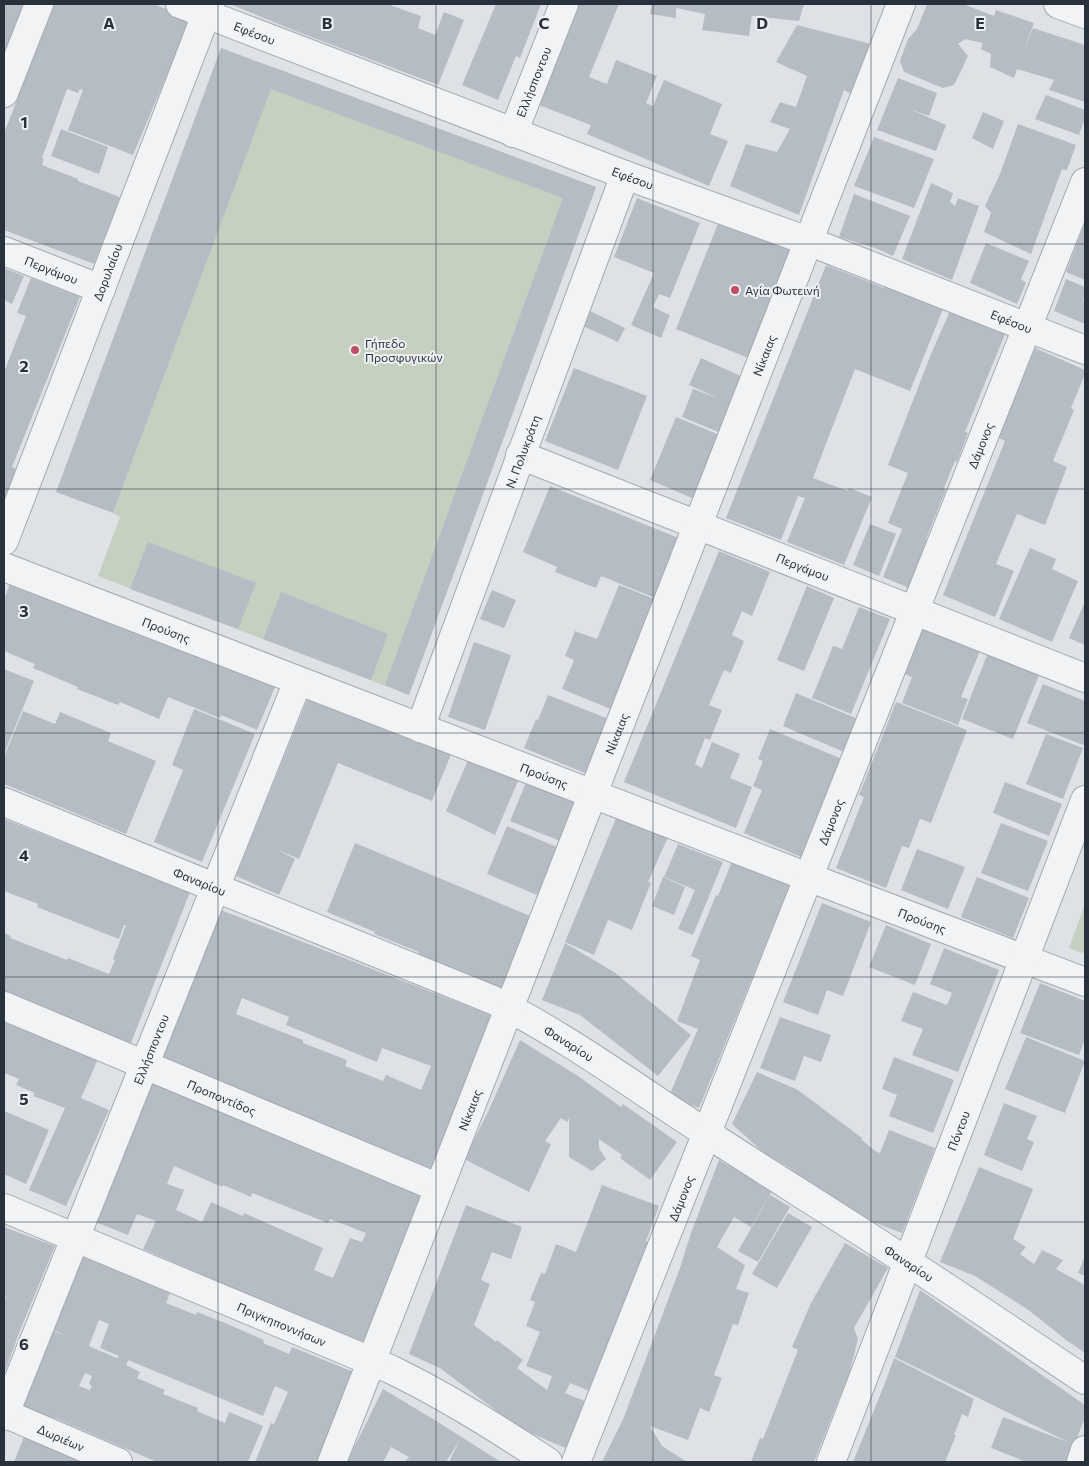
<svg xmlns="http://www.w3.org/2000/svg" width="1089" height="1466" font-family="Commissioner,sans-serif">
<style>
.green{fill:#c5d0c0}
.building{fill:#b6bcc3;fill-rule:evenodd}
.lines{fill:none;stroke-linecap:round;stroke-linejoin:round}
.minor-casing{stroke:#a4a9b0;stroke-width:30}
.minor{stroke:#f1f3f5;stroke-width:28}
.grid{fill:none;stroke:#29313c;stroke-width:1;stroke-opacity:0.55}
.poi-dot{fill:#c34c65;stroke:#eef1f4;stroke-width:2}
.labels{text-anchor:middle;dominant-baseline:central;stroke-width:4;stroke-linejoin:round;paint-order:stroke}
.street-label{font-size:12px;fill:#29313c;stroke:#eef1f4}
.poi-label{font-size:12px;fill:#29313c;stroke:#eef1f4;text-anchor:start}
.grid-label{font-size:16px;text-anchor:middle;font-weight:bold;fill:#29313c;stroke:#eef1f4;stroke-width:4;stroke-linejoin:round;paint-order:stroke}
</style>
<rect width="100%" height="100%" fill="#dee2e7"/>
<path class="green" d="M278,69L596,187L409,695L98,576L120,517L113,513Z
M1085,904V954L1069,948Z"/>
<path class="building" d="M4,4H33L4,73Z
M55,4H153L191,18L133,155L68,130L83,90L80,89L78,93L67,89L42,158L44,159L42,165L78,179V181L120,197L94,264L4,230V133Z
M230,4H387L421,16L418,28L435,35L444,12L464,20L438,85L293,30Z
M496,4H541L520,58L516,56L498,100L462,85Z
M577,4H619L589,77L607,84L616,60L657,76L646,103L653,106L664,80L722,104L710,134L728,141L709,186L587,134L591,125L536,104Z
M652,4H804L799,21L752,16L749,36L702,30L705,14L676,8V18L650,14Z
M927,4H963L994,16L996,10L1034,23L1021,59L1033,28L1085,45V102L1049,90L1054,80L1017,69L1014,78L990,67L991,54L981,49L983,43L965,39L958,44L968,56L954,85L943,88L904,72L900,61L908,39L917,29Z
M797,25L871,44L853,95L844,90L799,215L730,186L746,144L777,152L790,129L770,122L780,102L796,107L807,76L776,62Z
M221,48L596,187L409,695L385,685L563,198L271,89L113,513L56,492Z
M898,78L937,93L929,116L907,108L946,125L936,151L877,130Z
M1046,95L1085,110V118L1079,135L1035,119Z
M983,112L1004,121L993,149L972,138Z
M1018,124L1076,145L1067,170L1062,169L1031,254L984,232L991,213L985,206L1000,174Z
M61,129L108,147L99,174L51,156Z
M874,137L934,159L914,208L854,186Z
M931,183L953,193L950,202L955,206L958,198L979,206L952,280L902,259Z
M854,194L910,216L893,256L875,248L839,237Z
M637,198L700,223L670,298L659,294L653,307L670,315L661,338L631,325L654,273L614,257Z
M719,221L794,250L751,359L676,329Z
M1085,223V280L1066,272Z
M986,243L1029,261L1021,279L1026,283L1017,304L970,283Z
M826,265L884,288L885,286L943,309L910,391L855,369L827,441L813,478L848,491L849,488L872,497L844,565L787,542L805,498L798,496L781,540L726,518Z
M4,268L24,276L12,304L4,300Z
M31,278L80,297L12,467L22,472L4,516V372L26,316L17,313Z
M1066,279L1085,287V295L1080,308L1085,297V324L1054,311Z
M590,311L625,328L618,342L583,326Z
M950,311L1005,334L965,432L968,433L957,462L955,461L944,488L946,489L926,539L929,540L909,588L883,577L902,529L888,523L908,473L888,465L931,354Z
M1035,348L1085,370V374L1071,408L1074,410L1053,461L1067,467L1045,525L1017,514L996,564L1014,571L995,617L943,595L1005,441L997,437Z
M701,358L745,378L721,433L682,417L693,389L718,398L689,385Z
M574,368L647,396L618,470L545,441Z
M676,417L727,438L701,502L650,480Z
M550,486L686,541L665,602L601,576L596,588L555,572L557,567L523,552Z
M870,524L896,534L879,576L853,565Z
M148,542L256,583L238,629L130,589Z
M1030,548L1056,559L1052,569L1078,581L1052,642L999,619Z
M719,551L770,572L752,616L742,611L732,635L744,641L731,673L724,670L709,705L722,710L710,740L705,738L695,764L702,768L712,742L740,754L730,778L752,787L736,828L624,782Z
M12,579L275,687L257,730L221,715L220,718L168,697L159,719L120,702L118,705L77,689L78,687L33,668L35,664L4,651V599Z
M619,585L662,602L618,712L562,689L574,660L565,656L575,631L597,639Z
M807,586L834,598L804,671L777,660Z
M492,590L516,600L504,628L480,619Z
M281,592L388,634L371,680L263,639Z
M1084,604L1085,605V645L1069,638Z
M859,607L890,619L851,714L812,698L833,646L842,649Z
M923,628L980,651L961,697L968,699L958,725L902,703L912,677L905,674Z
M474,642L511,655L485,730L448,717Z
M987,655L1039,675L1013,739L962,719Z
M4,669L34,681L4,754Z
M1043,684L1085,701V740L1083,745L1027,723Z
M796,693L858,719L844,752L783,726Z
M309,695L452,752L432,801L338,763L299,859L276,849L295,859L279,895L236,876Z
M548,695L614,721L592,776L524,748L536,719L538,720Z
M896,702L967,730L931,823L920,819L909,848L902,846L886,888L836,868L864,797L859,795Z
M194,709L255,734L202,862L154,842L183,770L172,765Z
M23,711L55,724L60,712L111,733L108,741L156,761L126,834L4,784V757Z
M770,729L842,759L801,857L744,833L762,790L753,786L763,761L758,759Z
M1046,734L1083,748L1063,799L1026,784Z
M468,760L518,781L495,835L446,811Z
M527,780L582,802L565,843L510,821Z
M1005,782L1062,804L1049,836L993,813Z
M617,816L668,837L648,882L651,883L632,930L608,920L594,955L565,942Z
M4,819L190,892L129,1048L4,999V933L11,936L10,938L67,960L68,958L109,974L115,960L113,959L126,925H124L119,939L37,907L38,904L4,891Z
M1001,823L1048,841L1028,891L981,873Z
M507,826L564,850L544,898L487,874Z
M355,843L540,920L510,992L438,963V962L418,954L419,952L374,934L375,932L327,912Z
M678,844L723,862L693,935L678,929L695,890L664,877Z
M917,849L965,867L948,909L901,890Z
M732,861L790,885L699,1108L669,1096L698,1029L677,1021L700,960L691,956L716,895L718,896Z
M663,877L685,887L674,915L652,906Z
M977,877L1029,898L1013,938L961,917Z
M822,903L871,922L843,996L827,990L818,1015L783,1002Z
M221,910L498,1018L437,1175L158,1066L171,1033L172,1034ZM242,998L289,1017L286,1025L377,1062L382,1048L431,1066L421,1090L386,1075L383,1081L345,1066L347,1060L303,1043V1040L236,1014Z
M886,925L931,944L915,985L869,967Z
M565,943L614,972L691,1035L658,1076L580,1015L542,1000Z
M944,948L999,970L958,1072L912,1055L923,1029L901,1021L913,992L947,1005L952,993L930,984Z
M1040,983L1085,1001V1039L1079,1055L1020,1033Z
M780,1017L831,1035L821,1062L804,1056L795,1081L760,1068Z
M4,1020L98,1059L81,1098L109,1110L66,1206L29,1190L65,1108L33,1096L35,1093L16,1085L19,1079L4,1073Z
M1026,1037L1085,1061L1065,1113L1005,1089Z
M520,1040L578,1076L621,1107L623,1104L677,1142L650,1180L620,1158L622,1155L599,1139V1148L606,1159L592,1171L569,1157V1118L567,1122L561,1118L545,1141L551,1144L529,1192L464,1159L488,1112Z
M894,1057L954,1080L933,1133L889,1116L897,1095L882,1089Z
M757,1072L798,1090L862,1138L861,1139L875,1151L880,1153L889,1130L935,1148L902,1233L844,1211L790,1168L764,1153L732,1124Z
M152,1076L428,1195L370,1347L143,1249L156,1221L137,1214L128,1235L93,1221ZM174,1166L222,1187L223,1185L251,1197L252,1193L328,1223L330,1219L366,1233L362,1242L350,1238L333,1278L314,1270L323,1248L244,1213L243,1216L211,1202L202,1222L176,1210L184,1190L167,1184Z
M1004,1103L1037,1116L1027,1139L1034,1142L1022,1171L984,1155Z
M4,1111L49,1130L26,1184L4,1174Z
M719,1160L772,1191L751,1227L734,1217L717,1247L745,1265L736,1289L749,1293L738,1325L733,1324L714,1375L722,1378L709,1412L700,1408L688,1440L650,1426L662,1446L687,1462H602L624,1417L680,1268L691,1233Z
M979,1167L1033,1189L1013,1239L1026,1247L1020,1254L1034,1264L1042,1250L1063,1260L1056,1269L1085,1285V1353L1066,1340L1030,1311L975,1276L940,1262Z
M602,1185L659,1206L646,1241L650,1242L592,1392L570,1383L565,1393L587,1402L570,1450L519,1428L440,1368L409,1354L466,1205L522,1227L511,1259L492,1252L481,1280L490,1284L474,1325L496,1342L497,1340L523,1360L517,1368L547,1390L552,1376L526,1366L540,1332L526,1326L535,1302L530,1300L541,1273L545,1274L556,1244L576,1252Z
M770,1195L790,1207L758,1262L738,1251Z
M788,1213L812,1227L777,1288L752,1274Z
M4,1227L55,1246L21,1328L4,1374V1302L6,1296L4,1295Z
M845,1243L888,1268L854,1328L858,1339L850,1371L814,1462H751L760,1438L763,1439L798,1350L792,1347L811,1303Z
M78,1255L170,1293L166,1303L196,1315L197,1312L225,1323L264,1340L263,1343L289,1354L292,1347L356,1373L319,1462H255L271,1423L274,1424L288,1392L275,1386L263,1416L128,1360L126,1365L140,1372L137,1378L165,1390L163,1394L198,1408L197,1411L225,1423L229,1412L263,1426L248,1462H157L55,1418L53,1423L14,1408L46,1328L67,1336L47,1327ZM99,1320L109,1324L100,1348L119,1356L117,1358L89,1346ZM85,1373L92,1376L89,1384L92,1386L90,1390L79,1386Z
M1085,1256V1276L1078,1273Z
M920,1290L1085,1405V1418L1067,1462H1027L991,1448L1003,1417L1070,1443L895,1357Z
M894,1358L974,1399L968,1417L962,1414L954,1435H956L945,1462H853L885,1383Z
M383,1389L433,1419L501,1462H449L460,1440L446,1462H405L409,1457L391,1447L383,1462H347Z
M25,1434L93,1462H14Z"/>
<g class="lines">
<defs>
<g id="minor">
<path id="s1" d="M180,4L625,175L808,241L1085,350"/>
<path d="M1058,4L1085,14"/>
<path d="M4,93L39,4"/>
<path id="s2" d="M513,133L564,4"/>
<path id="s3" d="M4,251L101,289"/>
<path id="s4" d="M520,455L1085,678"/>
<path id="s5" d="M4,541L210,4"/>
<path id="s6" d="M4,567L808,877L1085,982"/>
<path id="s7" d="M420,728L625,175"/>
<path id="s8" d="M4,802L493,1000C568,1037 637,1089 708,1134C774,1177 842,1219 909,1263C968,1301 1026,1341 1085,1380"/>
<path id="s9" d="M4,1006L439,1188"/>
<path id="s10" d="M4,1208L390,1369C446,1396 497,1428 548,1462"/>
<path id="s11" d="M4,1413L118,1462"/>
<path id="s12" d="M4,1416L298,681"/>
<path id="s13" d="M332,1462L901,4"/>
<path id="s14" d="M576,1462L1085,182"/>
<path id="s15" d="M831,1462L1085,800"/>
<path d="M1081,1462L1085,1450"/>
</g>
</defs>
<use href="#minor" class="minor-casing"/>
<use href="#minor" class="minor"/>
</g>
<path class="grid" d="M218,4V1462M436,4V1462M653,4V1462M871,4V1462M4,244H1085M4,489H1085M4,733H1085M4,977H1085M4,1222H1085"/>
<g class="poi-dot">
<circle cx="735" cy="290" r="5"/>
<circle cx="355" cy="350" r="5"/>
</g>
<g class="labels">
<g class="street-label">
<text stroke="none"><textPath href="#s1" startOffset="80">Εφέσου</textPath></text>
<text stroke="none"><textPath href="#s2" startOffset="55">Ελλήσποντου</textPath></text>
<text stroke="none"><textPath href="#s1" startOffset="485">Εφέσου</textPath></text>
<text stroke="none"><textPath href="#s3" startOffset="51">Περγάμου</textPath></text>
<text stroke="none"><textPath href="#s5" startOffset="288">Δορυλαίου</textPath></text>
<text stroke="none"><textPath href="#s1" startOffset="890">Εφέσου</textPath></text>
<text stroke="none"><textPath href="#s13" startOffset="1188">Νίκαιας</textPath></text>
<text stroke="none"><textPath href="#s14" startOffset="1094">Δάμονος</textPath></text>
<text stroke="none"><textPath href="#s7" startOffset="295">Ν. Πολυκράτη</textPath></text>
<text stroke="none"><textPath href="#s4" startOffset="304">Περγάμου</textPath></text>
<text stroke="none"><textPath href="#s6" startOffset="174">Προύσης</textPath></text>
<text stroke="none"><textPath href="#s13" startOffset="782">Νίκαιας</textPath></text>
<text stroke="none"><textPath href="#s6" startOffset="579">Προύσης</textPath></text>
<text stroke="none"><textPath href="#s14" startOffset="689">Δάμονος</textPath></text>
<text stroke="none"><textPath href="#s8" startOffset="211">Φαναρίου</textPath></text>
<text stroke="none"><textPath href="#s6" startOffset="984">Προύσης</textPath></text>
<text stroke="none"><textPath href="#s8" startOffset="615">Φαναρίου</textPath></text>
<text stroke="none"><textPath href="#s12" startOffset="395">Ελλήσποντου</textPath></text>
<text stroke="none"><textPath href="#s9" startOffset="236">Προποντίδος</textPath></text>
<text stroke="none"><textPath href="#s13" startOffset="378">Νίκαιας</textPath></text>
<text stroke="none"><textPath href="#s15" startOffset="355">Πόντου</textPath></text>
<text stroke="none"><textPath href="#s14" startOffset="284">Δάμονος</textPath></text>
<text stroke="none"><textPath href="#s8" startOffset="1020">Φαναρίου</textPath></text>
<text stroke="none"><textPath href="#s10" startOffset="301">Πριγκηποννήσων</textPath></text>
<text stroke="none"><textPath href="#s11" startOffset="62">Δωριέων</textPath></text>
</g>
<g class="poi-label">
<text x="745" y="290">Αγία Φωτεινή</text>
<text x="365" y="343">Γήπεδο<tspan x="365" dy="14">Προσφυγικών</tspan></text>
</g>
</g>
<g class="grid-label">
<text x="109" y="29">A</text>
<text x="327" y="29">B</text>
<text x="544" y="29">C</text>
<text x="762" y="29">D</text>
<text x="980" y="29">E</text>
<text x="24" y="128">1</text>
<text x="24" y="372">2</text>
<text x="24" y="617">3</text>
<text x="24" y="861">4</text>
<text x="24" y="1105">5</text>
<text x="24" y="1350">6</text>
</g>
<rect width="1089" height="1466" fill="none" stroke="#29313c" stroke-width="10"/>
</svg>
